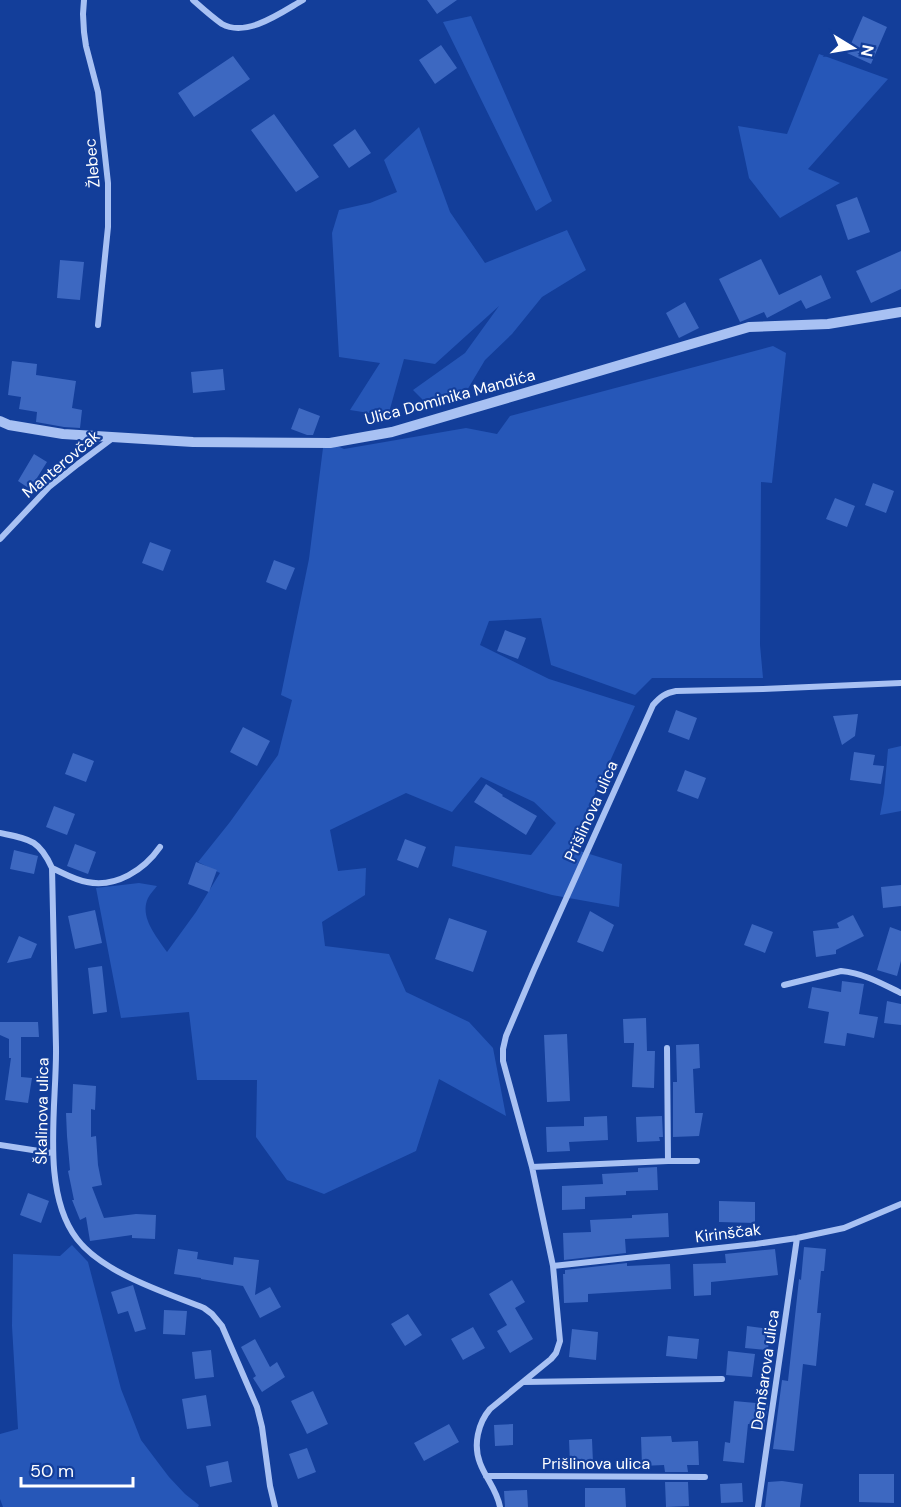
<svg xmlns="http://www.w3.org/2000/svg" width="901" height="1507" font-family="'DM Sans',sans-serif">
<style>
.green{fill:#2657b8}
.building{fill:#3d68c1}
.lines{fill:none;stroke-linecap:round;stroke-linejoin:round}
.minor{stroke:#a8c1f3;stroke-width:6}
.tertiary{stroke:#a8c1f3;stroke-width:10}
.labels{text-anchor:middle;dominant-baseline:central;stroke-width:4.5;stroke-linejoin:round;paint-order:stroke}
.street-label{font-size:16px;fill:#fff;stroke:#133e9a}
</style>
<rect width="100%" height="100%" fill="#133e9a"/>
<path class="green" d="M471,16L552,201L536,211L443,22Z
M819,54L888,79L808,169L840,183L780,218L749,178L738,126L787,134Z
M419,127L450,212L485,263L567,230L586,270L542,297L512,334L485,360L463,397L426,403L413,390L465,353L499,306L435,364L404,359L388,416L350,410L380,363L339,357L332,233L339,210L370,203L397,192L384,160Z
M773,346L786,353L772,483L761,482L760,645L763,678H652L635,695L551,665L541,618L489,621L480,645L549,679L635,706L606,770L570,848L622,864L619,907L552,895L452,866L455,846L531,855L556,823L534,802L481,777L452,812L406,793L330,830L338,871L366,868L365,895L322,922L325,946L389,954L406,992L469,1022L493,1048L506,1116L439,1079L416,1151L324,1194L287,1180L256,1137L257,1080H197L189,1012L121,1018L96,888L139,883L157,886C154,890 150,894 148,898C139,917 157,937 167,952L196,912L220,873L198,862L230,822L278,755L292,700L281,695L309,559L324,440L344,449L466,428L497,434L510,416Z
M901,746V811L880,815L884,793L888,749Z
M72,1245L88,1262L121,1389L141,1440L169,1477L185,1494L199,1505L198,1507H3L0,1499V1434L18,1429L12,1326L13,1254L60,1256Z"/>
<path class="building" d="M427,0H457L437,14Z
M863,16L887,27L871,64L847,53Z
M441,45L457,68L435,84L419,60Z
M233,56L250,79L194,117L178,93Z
M274,114L319,177L296,192L251,130Z
M355,129L371,153L349,168L333,145Z
M857,197L870,232L848,240L836,205Z
M901,251V289L871,303L856,271Z
M761,259L779,295L821,275L831,298L806,309L801,300L767,318L764,312L740,322L719,279Z
M60,260L84,262L80,300L57,298Z
M685,302L699,328L679,338L666,313Z
M12,361L37,364L36,375L76,381L72,408L82,410L80,428L64,427L36,422L37,412L19,409L21,397L8,395Z
M223,369L225,390L193,393L191,372Z
M299,408L320,416L313,435H307L291,429Z
M34,454L47,462L30,489L18,481Z
M873,483L894,491L886,513L865,505Z
M835,498L855,506L847,527L826,519Z
M150,542L171,550L163,571L142,563Z
M274,560L295,568L286,590L266,582Z
M505,630L526,638L518,659L497,651Z
M676,710L697,718L689,740L668,732Z
M858,714L855,736L842,745L833,716Z
M243,727L270,741L257,766L230,752Z
M854,752L875,755L873,765L884,766L881,784L850,780Z
M73,753L94,761L86,782L65,774Z
M685,770L706,778L698,799L677,791Z
M486,784L503,795L502,796L537,816L526,835L474,802Z
M54,806L75,814L67,835L46,827Z
M405,839L426,847L418,868L397,860Z
M75,844L96,852L88,874L67,866Z
M14,850L38,856L34,874L10,869Z
M196,862L217,870L209,892L188,884Z
M901,885V906L883,908L881,887Z
M95,910L102,943L75,949L68,916Z
M590,911L614,925L603,952L577,942Z
M853,915L864,936L836,950V954L816,957L813,931L839,928L837,923Z
M449,918L487,931L473,972L435,959Z
M752,924L773,932L765,953L744,945Z
M890,927L901,931V961L897,976L877,970Z
M19,936L37,944L31,958L7,963Z
M102,966L107,1012L93,1014L88,968Z
M842,981L864,984L859,1014L878,1017L874,1038L847,1033L845,1046L824,1043L829,1012L808,1008L812,987L841,992Z
M887,1001L901,1004V1025L884,1023Z
M646,1018L647,1051H655L654,1088L632,1087L634,1043H624L623,1019Z
M0,1022H38L39,1037H21V1077L32,1078L28,1103L5,1100L11,1058H9V1039L0,1035Z
M567,1034L570,1101L547,1102L544,1035Z
M699,1044L700,1068L693,1069L695,1113H703L699,1136L673,1137V1082H677L676,1045Z
M73,1084L96,1086L95,1110L91,1109V1137L96,1136L98,1165L102,1185L92,1187L104,1218L136,1214L156,1215L155,1239L132,1238V1235L90,1241L86,1217L80,1220L72,1200H74L68,1171L70,1170L67,1136L66,1113H72Z
M607,1116L608,1140L569,1142L570,1151L547,1152L546,1127L584,1126V1117Z
M662,1116L663,1137H659L660,1141L637,1142L636,1117Z
M657,1167L658,1190L626,1191V1195L585,1197V1209L562,1210V1186L603,1184L602,1174L638,1172V1168Z
M28,1193L49,1201L41,1223L20,1215Z
M719,1201L755,1202V1223L719,1222Z
M668,1213L669,1237L625,1239L626,1253L564,1260L563,1233L591,1232L590,1220L632,1218V1215Z
M804,1247L826,1249L824,1271H821L817,1313H821L816,1366L803,1364L794,1451L773,1449L782,1380L788,1381L799,1279L801,1280Z
M178,1249L198,1252L197,1259L233,1265L234,1257L259,1260L255,1295L270,1287L281,1307L260,1318L243,1286L201,1279V1278L174,1274Z
M775,1249L778,1275L711,1282V1295L694,1296L693,1264L726,1263L725,1254Z
M627,1263V1266L670,1264L671,1289L588,1294V1302L564,1303L563,1274H565V1270Z
M512,1280L525,1302L515,1308L533,1339L510,1353L497,1331L507,1325L489,1294Z
M133,1285L146,1329L135,1332L128,1311L118,1314L111,1292Z
M164,1310L187,1311L185,1335L163,1334Z
M408,1314L422,1335L405,1346L391,1324Z
M747,1326L770,1329L768,1350L745,1348Z
M473,1327L485,1348L463,1360L451,1339Z
M572,1329L598,1332L596,1360L569,1357Z
M668,1336L699,1339L697,1359L666,1356Z
M255,1339L270,1367L277,1362L285,1377L262,1392L253,1378L256,1376L241,1347Z
M211,1350L214,1377L195,1379L192,1352Z
M728,1351L755,1354L752,1377L726,1375Z
M313,1391L328,1424L307,1434L291,1401Z
M206,1395L211,1426L187,1429L182,1399Z
M734,1401L768,1404L764,1426L748,1424L744,1463L723,1461L725,1442L730,1443Z
M449,1424L459,1442L424,1461L414,1443Z
M513,1424V1445L495,1446L494,1425Z
M671,1436L672,1442L698,1441L699,1465H687L688,1472H665L664,1465L642,1466L641,1437Z
M592,1439L593,1463L570,1464L569,1440Z
M307,1448L316,1472L298,1479L289,1454Z
M228,1461L232,1482L210,1487L206,1466Z
M859,1474H894V1503L859,1502Z
M782,1481L803,1484L800,1507H765L768,1482Z
M665,1482H688L689,1506L666,1507Z
M742,1483L743,1502L721,1503L720,1484Z
M585,1488H625L626,1507H585Z
M527,1490L528,1507H505L504,1491Z"/>
<g class="lines">
<path class="minor" d="M84,0L83,14L84,32L86,46L98,92L108,183V227L98,325
M193,0C202,8 212,17 222,24C247,38 282,12 303,0
M0,539L49,487L78,464L114,437
M0,833C29,839 39,839 52,868C53,928 55,987 56,1047C57,1104 40,1191 77,1239C103,1273 164,1292 204,1308L212,1314L222,1326L257,1407L262,1427L270,1486L275,1507
M52,868C63,873 75,880 87,882C116,888 144,870 160,847
M784,985L841,971C863,973 881,983 901,993
M667,1048L668,1161
M0,1145L52,1153
M532,1167L668,1161H697
M553,1266L756,1244L797,1238L844,1228L901,1204
M523,1382L722,1379
M486,1476L705,1477
M500,1507C497,1490 486,1479 480,1463C473,1445 478,1423 490,1409L551,1359L556,1353L560,1341L553,1266L532,1167L503,1061V1049L506,1036L534,970L653,705C660,697 665,693 676,691L763,689L901,683
M758,1507L797,1238"/>
<path class="tertiary" d="M0,421L9,425L63,434L193,442L330,443L392,432L749,327L828,324L901,312"/>
</g>
<g class="labels">
<g class="street-label">
<text transform="translate(92 163) rotate(-95)">Žlebec</text>
<text transform="translate(450 397) rotate(-15)">Ulica Dominika Mandića</text>
<text transform="translate(61 464) rotate(-40)">Manterovčak</text>
<text transform="translate(591 811) rotate(-66)">Prišlinova ulica</text>
<text transform="translate(42 1111) rotate(-89)">Škalinova ulica</text>
<text transform="translate(728 1233) rotate(-7)">Kirinščak</text>
<text transform="translate(765 1370) rotate(-82)">Demšarova ulica</text>
<text x="596" y="1463">Prišlinova ulica</text>
</g>
</g>
<g transform="translate(853 48) rotate(101)" stroke="#133e9a" stroke-width="4.5" paint-order="stroke">
<path d="M0-4.5L10 22L0 15L-10 22Z" fill="#ffffff"/>
<text y="-9" font-size="16" font-weight="bold" text-anchor="middle" fill="#ffffff">N</text>
</g>
<path d="M21 1477v9h112v-9" fill="none" stroke="#ffffff" stroke-width="3"/>
<text x="30" y="1477" font-size="18" fill="#ffffff" stroke="#133e9a" stroke-width="4.5" paint-order="stroke">50 m</text>
</svg>
